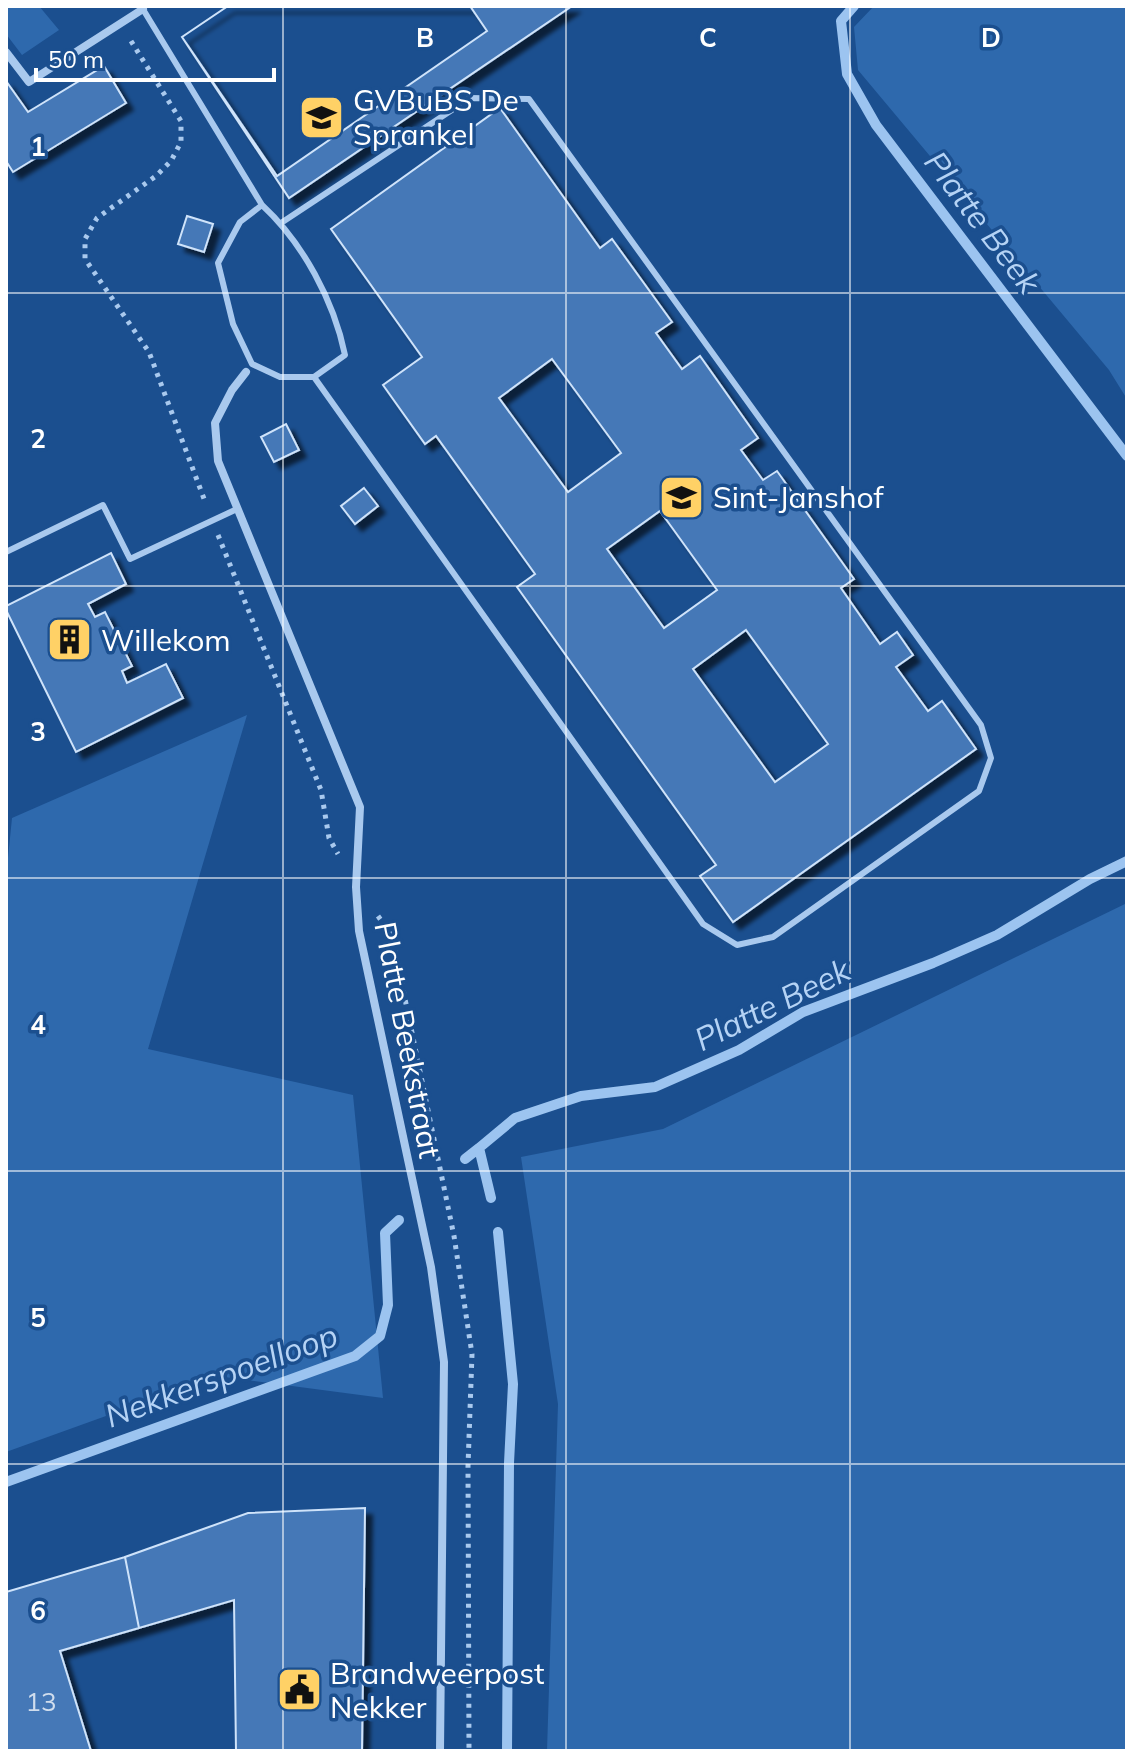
<svg xmlns="http://www.w3.org/2000/svg" width="1133" height="1757" font-family="Mulish,sans-serif">
<style>
.green{fill:#2e69ad}
.lines{fill:none;stroke-linecap:round;stroke-linejoin:round}
.stream{stroke:#9cc4f0;stroke-width:10}
.building{fill:#4478b7;stroke:#cfe3fa;stroke-width:2;fill-rule:evenodd;filter:url(#shadow)}
.path{stroke:#a9c9ee;stroke-width:5;stroke-dasharray:4 6;stroke-linecap:butt}
.lane{stroke:#a9c9ee;stroke-width:6}
.street{stroke:#a9c9ee;stroke-width:8}
.grid{fill:none;stroke:#fff;stroke-width:2;stroke-opacity:0.55}
.labels{text-anchor:middle;dominant-baseline:central;stroke-width:7;stroke-linejoin:round;paint-order:stroke}
.number-label{font-size:26px;fill:#d0dded}
.poi-label{font-size:30px;fill:#fff;stroke:#1b4f8f;text-anchor:start}
.street-label{font-size:30px;fill:#fff;stroke:#1b4f8f}
.water-label{font-size:32px;font-style:italic;fill:#b5d3f5;stroke:#1b4f8f}
.grid-label{font-size:26px;text-anchor:middle;font-weight:bold;fill:#fff;stroke:#1b4f8f;stroke-width:7;stroke-linejoin:round;paint-order:stroke}
</style>
<defs>
<filter id="shadow"><feDropShadow dx="7" dy="7" stdDeviation="2" flood-color="#0009"/></filter>
</defs>
<rect width="100%" height="100%" fill="#1b4f8f"/>
<path class="green" d="M6,6H39L59,30L22,55L6,34Z
M874,6H1127V399L1109,370L858,70L854,27Z
M247,715L148,1049L353,1095L383,1398L217,1376L6,1452V878L12,818Z
M1127,903V1751H547L558,1404L521,1157L663,1129Z"/>
<g class="lines">
<path class="stream" d="M854,6L841,21L847,74L876,125L1127,456
M465,1159L479,1148
M491,1198L479,1148L515,1118L581,1096L655,1087L739,1050L803,1012L933,963L997,935L1090,879L1127,861
M498,1232L513,1384L509,1463L507,1751
M6,1482L355,1356L380,1336L388,1305L385,1233L399,1220"/>
</g>
<path class="building" d="M228,6H572L289,198L182,37Z
M228,6H470L487,31L277,176L182,37Z
M104,66L126,103L13,172L6,161V81L28,112Z
M500,108L600,248L612,239L672,322L656,333L682,369L700,356L758,438L741,450L763,480L777,471L854,579L841,588L880,644L897,632L913,655L896,667L928,711L942,701L976,749L733,922L700,876L716,865L517,587L535,574L436,436L425,444L383,385L422,357L331,229ZM552,359L621,453L568,492L499,398ZM660,511L717,590L664,628L607,549ZM746,630L828,744L775,782L693,669Z
M187,216L213,224L204,252L178,244Z
M286,424L299,450L274,462L261,437Z
M364,488L378,506L355,524L341,506Z
M111,553L126,584L88,604L95,617L105,612L132,666L122,671L127,683L166,664L183,698L76,752L6,610V606Z
M365,1508L362,1751H236L234,1600L139,1628L125,1557L248,1513Z
M125,1557L139,1628L60,1651L91,1751H6V1592Z"/>
<g class="lines">
<path class="path" d="M131,41L181,121V142L171,161L156,176L97,218L85,239V259L149,352L206,504
M218,535L321,790L329,838L338,854
M378,916L392,936L454,1236L472,1354L468,1466L469,1751"/>
<path class="lane" d="M141,6L262,205
M262,205C303,243 334,301 345,355L314,377H280L252,364L233,324L218,263L240,222Z
M281,223L470,98L529,99L981,725L991,758L979,791L773,937L737,945L703,924L314,377
M6,552L103,505L130,559L237,509"/>
<path class="street" d="M6,52L29,82L143,9
M246,372L232,390L215,423L218,461L360,807L356,887L359,931L431,1267L444,1362L440,1751"/>
</g>
<path class="grid" d="M283,6V1751M566,6V1751M850,6V1751M6,293H1127M6,586H1127M6,878H1127M6,1171H1127M6,1464H1127"/>
<defs>
<symbol id="school-square" viewBox="-11 -11 22 22"><rect x="-9" y="-9" width="18" height="18" rx="4" fill="#ffd166" stroke="#1b4f8f"/><path d="M0-5L7-2L0 1L-7-2ZM-4 1L0 2.5L4 1V4Q0 6-4 4Z" fill="#111"/></symbol>
<symbol id="building-square" viewBox="-11 -11 22 22"><rect x="-9" y="-9" width="18" height="18" rx="4" fill="#ffd166" stroke="#1b4f8f"/><path d="M-4-6H4V6H1V3H-1V6H-4ZM-2.5-4.3h1.7v1.8h-1.7ZM.8-4.3h1.7v1.8H.8ZM-2.5-1h1.7V.8h-1.7ZM.8-1h1.7V.8H.8Z" fill="#111"/></symbol>
<symbol id="civic-square" viewBox="-11 -11 22 22"><rect x="-9" y="-9" width="18" height="18" rx="4" fill="#ffd166" stroke="#1b4f8f"/><path d="M-.6-6.5H3V-4.5H.6V-3L4-1V1h2V6H-6V1h2V-1L-.6-3ZM-1.2 2.5V6h2.4V2.5Z" fill="#111"/></symbol>
</defs>
<g fill-rule="evenodd">
<use href="#school-square" x="296" y="92" width="51" height="51"/>
<use href="#school-square" x="656" y="472" width="51" height="51"/>
<use href="#building-square" x="44" y="614" width="51" height="51"/>
<use href="#civic-square" x="274" y="1664" width="51" height="51"/>
</g>
<g class="labels">
<g class="number-label">
<text x="41" y="1701">13</text>
</g>
<g class="poi-label">
<text x="353" y="100">GVBuBS De<tspan x="353" dy="34">Sprankel</tspan></text>
<text x="713" y="497">Sint-Janshof</text>
<text x="101" y="640">Willekom</text>
<text x="330" y="1673">Brandweerpost<tspan x="330" dy="34">Nekker</tspan></text>
</g>
<g class="street-label">
<text transform="translate(408 1040) rotate(79)">Platte Beekstraat</text>
</g>
<g class="water-label">
<text transform="translate(983 222) rotate(53)">Platte Beek</text>
<text transform="translate(772 1004) rotate(-26)">Platte Beek</text>
<text transform="translate(221 1375) rotate(-20)">Nekkerspoelloop</text>
</g>
</g>
<g class="grid-label">
<text x="425" y="47">B</text>
<text x="708" y="47">C</text>
<text x="991" y="47">D</text>
<text x="38" y="156">1</text>
<text x="38" y="448">2</text>
<text x="38" y="741">3</text>
<text x="38" y="1034">4</text>
<text x="38" y="1327">5</text>
<text x="38" y="1620">6</text>
</g>
<rect width="1133" height="1757" fill="none" stroke="#ffffff" stroke-width="16"/>
<path d="M36 68v12h238v-12" fill="none" stroke="#ffffff" stroke-width="4"/>
<text x="48" y="68" font-size="24" fill="#ffffff" stroke="#1b4f8f" stroke-width="6" paint-order="stroke">50 m</text>
</svg>
